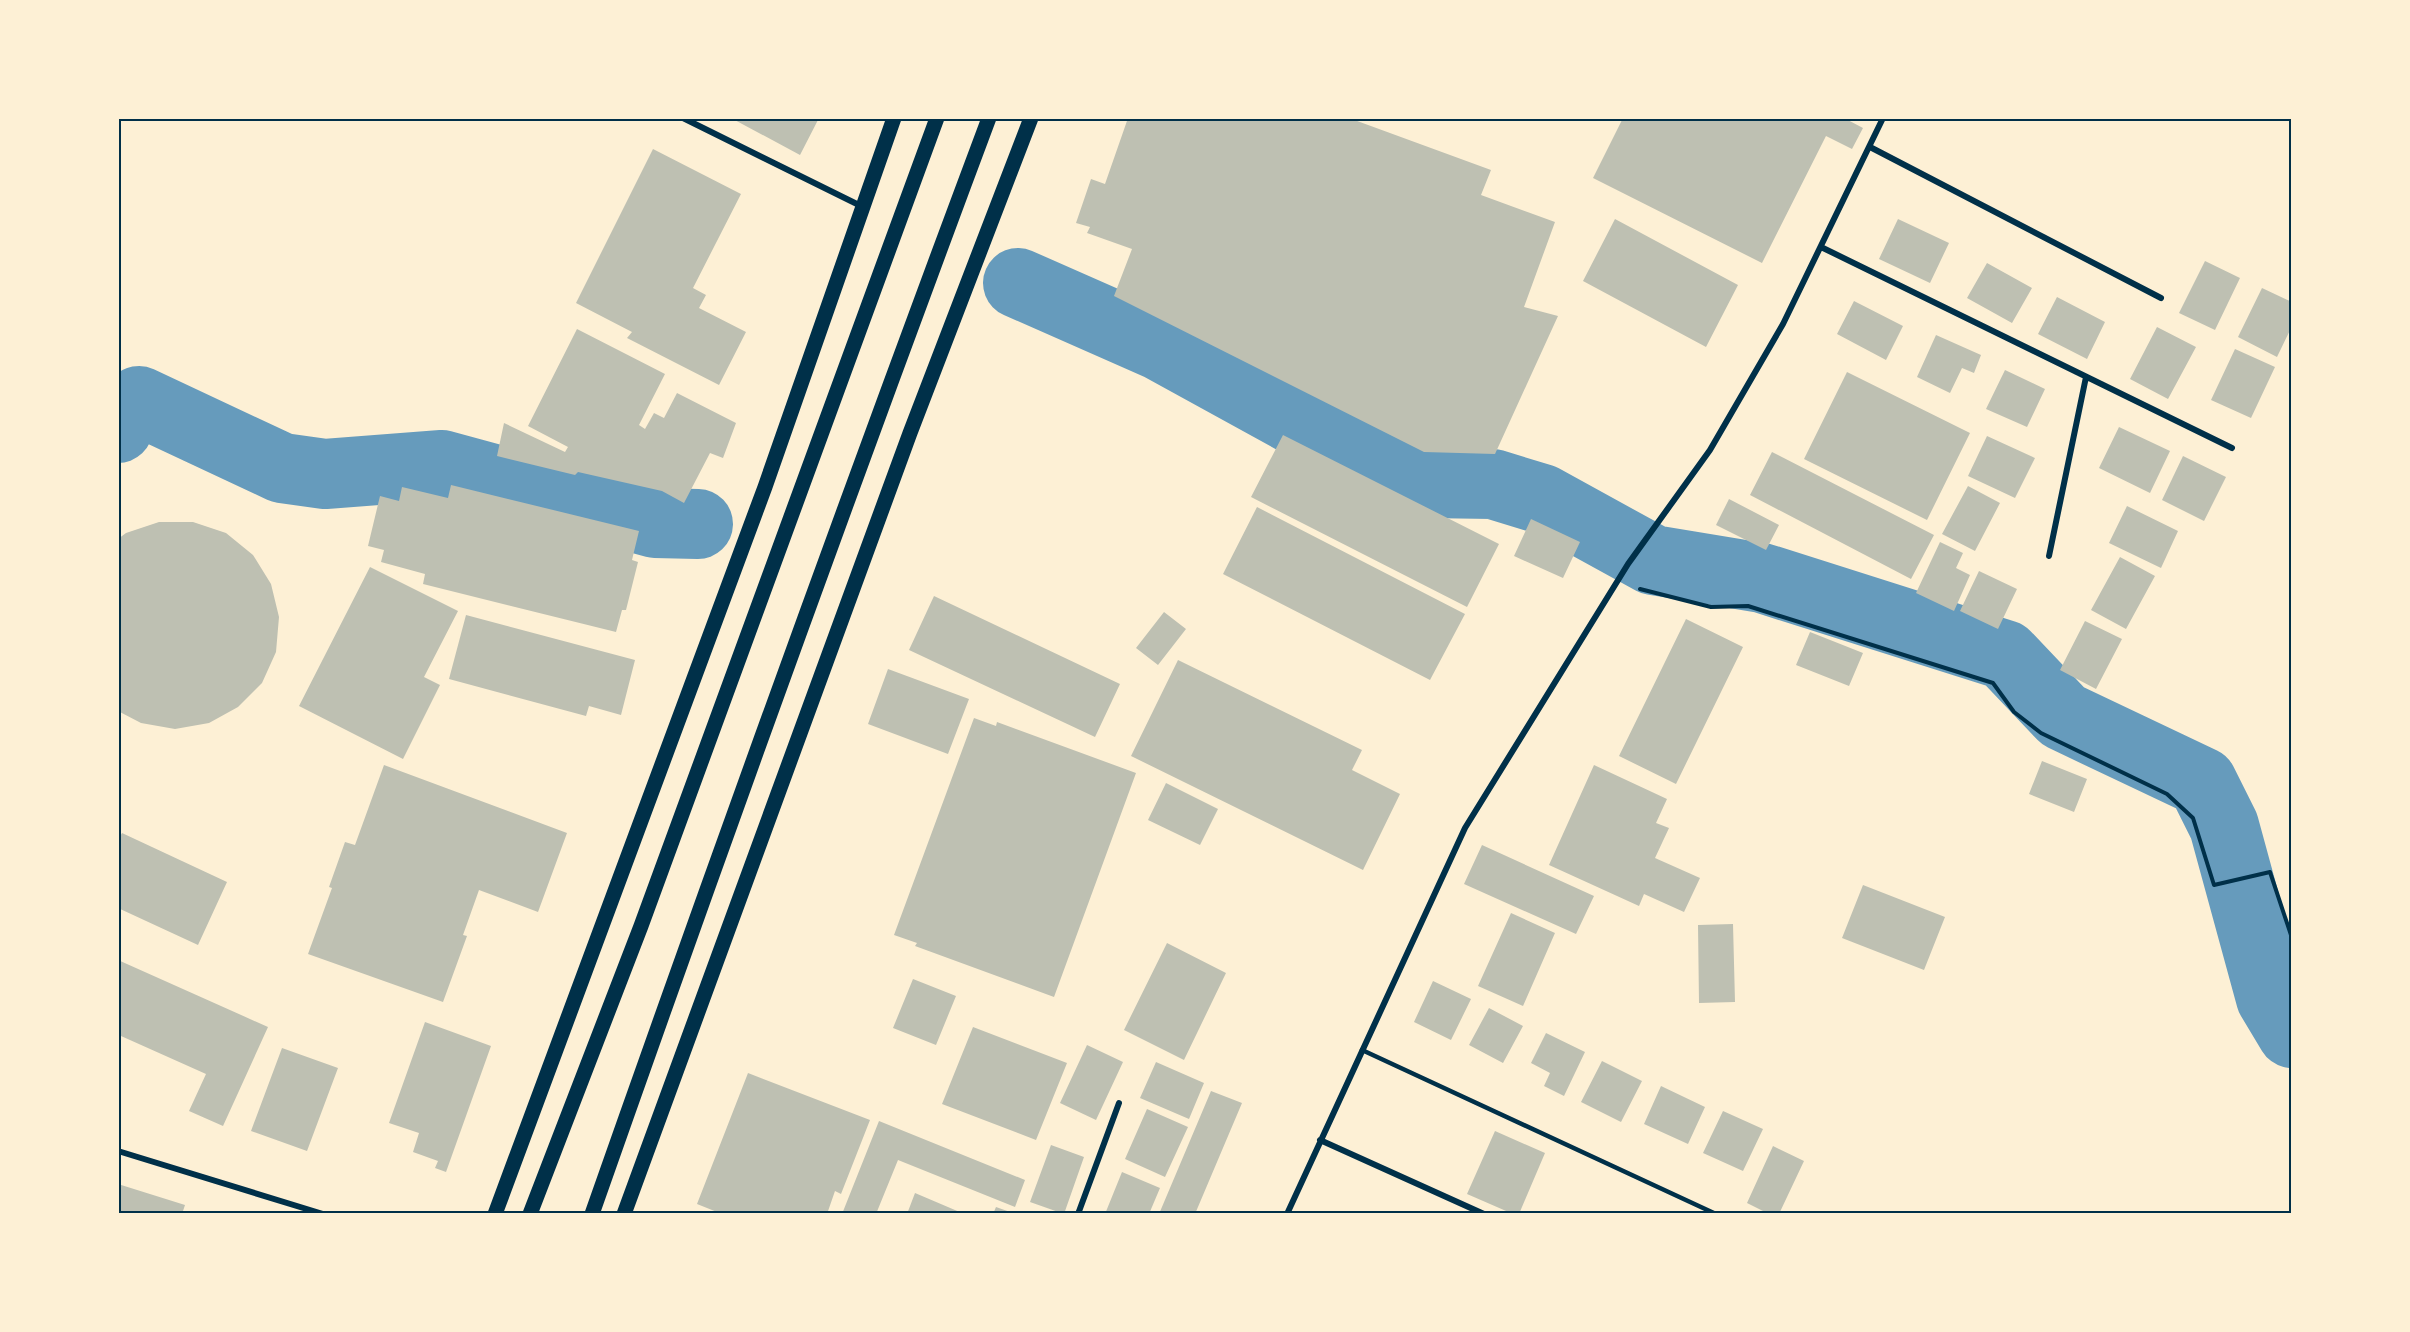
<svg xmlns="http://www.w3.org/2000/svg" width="2410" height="1332" font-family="Arial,sans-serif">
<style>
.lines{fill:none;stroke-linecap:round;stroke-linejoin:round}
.river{stroke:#669bbc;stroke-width:70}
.building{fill:#bec0b2}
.path{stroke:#003049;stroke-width:4}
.service{stroke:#003049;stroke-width:4.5}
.minor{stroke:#003049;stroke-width:6}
.primary{stroke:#003049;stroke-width:15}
.neatline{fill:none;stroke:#003049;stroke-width:2}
</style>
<rect width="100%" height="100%" fill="#fdf0d5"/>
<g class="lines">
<path class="river" d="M1018,283L1161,346L1299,422L1426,483L1493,484L1542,499L1653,560L1762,578L2005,655L2063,716L2202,782L2224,826L2271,998L2292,1033
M118,428L122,419L139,401L282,468L325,474L442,465L655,523L698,524"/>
</g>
<path class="building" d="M731,118H819L800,155Z
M1128,118H1349L1491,170L1481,195L1555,222L1524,307L1558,316L1495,454L1424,452L1114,296L1132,249L1087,233L1090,227L1076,223L1091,179L1105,184Z
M1623,118H1844L1863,128L1852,149L1826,136L1762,263L1593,178Z
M653,149L741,194L693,288L706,295L699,308L746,332L719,385L627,338L632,332L576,303Z
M1615,219L1738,285L1706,347L1583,281Z
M1898,219L1949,243L1930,283L1879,259Z
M2205,261L2240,278L2215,330L2179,313Z
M1987,263L2032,288L2012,323L1967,298Z
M2262,288L2292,302V326L2277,357L2238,337Z
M2057,297L2105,322L2087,359L2038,334Z
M1854,301L1903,326L1886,360L1837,334Z
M2157,327L2196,347L2168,399L2130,379Z
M577,329L665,374L639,425L645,429L654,413L664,418L677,393L736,423L723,458L710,453L684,503L662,491L578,472L575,475L497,456L504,423L565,452L568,447L528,426Z
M1936,335L1981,355L1974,373L1962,368L1950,393L1917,377Z
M2235,349L2275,367L2251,418L2211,400Z
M2005,370L2045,389L2027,427L1986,409Z
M1847,372L1970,433L1927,520L1804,459Z
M2119,427L2170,451L2150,493L2099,468Z
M1283,435L1499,544L1467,607L1251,497Z
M1987,436L2035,458L2015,498L1968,476Z
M1772,452L1934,535L1911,579L1750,495Z
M2183,456L2226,477L2204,521L2162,500Z
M451,485L639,531L632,560L638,562L626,610H622L616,632L423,584L425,574L381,562L384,550L368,546L380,496L399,501L402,487L448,498Z
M1968,486L2000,503L1975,551L1942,534Z
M1729,499L1779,525L1766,550L1716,525Z
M2127,506L2178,531L2161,568L2109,543Z
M1257,507L1465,614L1430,680L1223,574Z
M1531,519L1580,542L1563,578L1514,556Z
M159,522H193L226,533L253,555L271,584L279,617L276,652L262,683L238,707L209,723L175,729L141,723L118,711V539L126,533Z
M1940,542L1963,553L1956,568L1970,575L1954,611L1916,593Z
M2120,557L2155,576L2126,629L2091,610Z
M370,567L458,611L424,677L440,685L403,759L299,706Z
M1979,571L2017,589L1998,629L1960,611Z
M934,596L1120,684L1095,737L909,650Z
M1164,612L1186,629L1158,665L1136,648Z
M466,615L635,660L621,715L589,706L586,716L449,679Z
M1686,619L1743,647L1676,784L1619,756Z
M2085,621L2122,639L2096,689L2060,670Z
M1810,632L1863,653L1849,686L1796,665Z
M1178,660L1362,750L1352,770L1400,794L1363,870L1131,756Z
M888,669L969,699L948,754L868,724Z
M974,718L996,726L997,722L1136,773L1054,997L915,946L917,943L894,935Z
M2042,761L2087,779L2074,812L2029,794Z
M384,765L567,833L538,912L479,890L463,935L467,936L443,1002L308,954L332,888L329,887L345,842L355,845Z
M1594,765L1667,799L1656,823L1669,828L1655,858L1700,878L1684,912L1644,894L1639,906L1549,865Z
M1166,783L1218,809L1200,845L1148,820Z
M122,833L227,882L198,945L118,908V840Z
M1482,845L1594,896L1576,934L1464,884Z
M1863,885L1945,917L1924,970L1842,938Z
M1511,913L1555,933L1523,1006L1478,986Z
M1733,924L1735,1002L1699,1003L1698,925Z
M1167,943L1226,973L1184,1060L1124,1030Z
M118,960L268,1027L223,1126L189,1111L206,1074L121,1036L118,1042Z
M913,979L956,996L936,1045L893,1028Z
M1433,981L1471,999L1451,1040L1414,1022Z
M1489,1008L1523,1026L1503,1063L1469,1045Z
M425,1022L491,1046L446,1172L435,1168L438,1161L413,1152L419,1133L389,1123Z
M973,1027L1067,1063L1036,1140L942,1104Z
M1546,1033L1585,1052L1564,1096L1544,1086L1550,1073L1531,1063Z
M1087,1045L1123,1062L1096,1120L1060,1103Z
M282,1048L338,1068L307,1151L251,1131Z
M1602,1061L1642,1081L1621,1122L1581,1102Z
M1156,1062L1204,1083L1189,1119L1140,1098Z
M748,1073L870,1120L841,1194L835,1191L827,1214H722L697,1204Z
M1661,1086L1705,1107L1688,1144L1644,1124Z
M1211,1091L1242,1103L1195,1214H1159Z
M1147,1109L1188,1127L1165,1177L1125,1159Z
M1723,1111L1763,1129L1743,1171L1703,1153Z
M879,1121L1025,1180L1015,1207L898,1160L876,1214H842Z
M1495,1131L1545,1153L1519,1214H1513L1467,1194Z
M1051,1145L1084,1157L1064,1214L1030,1202Z
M1773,1146L1804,1161L1779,1214H1769L1747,1203Z
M1122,1172L1160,1188L1149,1214H1105Z
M118,1184L185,1205L182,1214H118Z
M915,1193L962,1213V1214H907Z
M996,1207L1013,1213V1214H993Z"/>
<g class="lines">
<path class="path" d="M1640,589L1711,607L1748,606L1993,683L2014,712L2041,733L2167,794L2193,818L2214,885L2270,872L2292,938"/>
<path class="service" d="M1362,1050L1716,1214"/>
<path class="minor" d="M683,118L863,207
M1870,147L2161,298
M1821,247L2232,448
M2049,556L2086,377
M1320,1140L1484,1214
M118,1151L323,1214
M1078,1214L1119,1103
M1287,1214L1465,828L1628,564L1710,450L1783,324L1883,118"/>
<path class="primary" d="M495,1214L765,487L894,118
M530,1214L641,926L937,118
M592,1214C721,847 853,482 989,118
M624,1214L910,433L1031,118"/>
</g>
<rect width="2410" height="1332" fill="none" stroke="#fdf0d5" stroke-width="240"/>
<rect x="120" y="120" width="2170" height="1092" class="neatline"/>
</svg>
